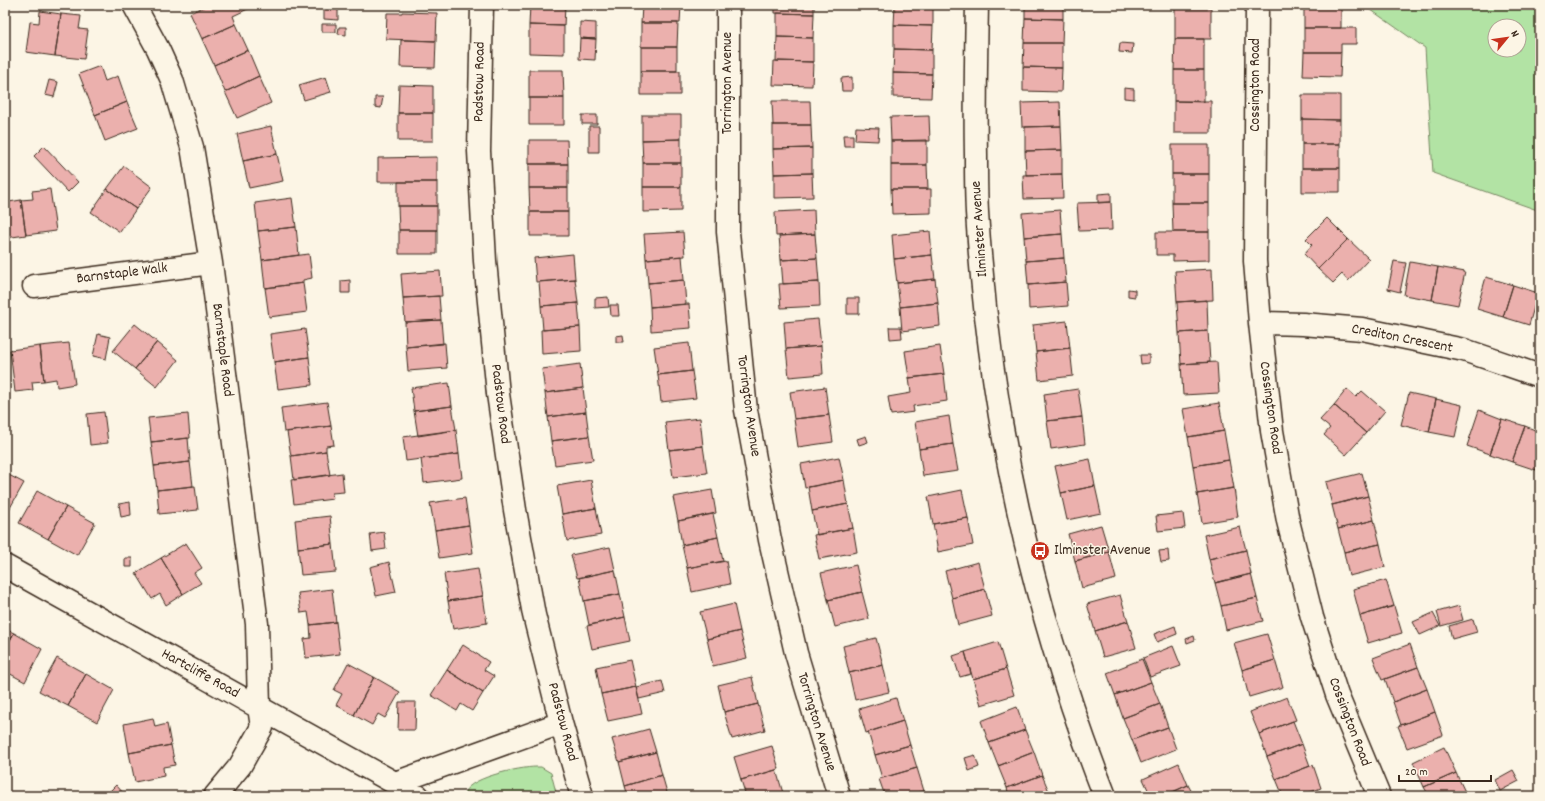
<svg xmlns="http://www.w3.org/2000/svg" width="1545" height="801" font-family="Dekko,sans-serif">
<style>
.green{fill:#b2e3a4;stroke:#768661;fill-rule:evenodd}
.building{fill:#ebb0ad;stroke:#3b2a1e}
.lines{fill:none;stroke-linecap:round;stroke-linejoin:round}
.minor-casing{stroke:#3b2a1e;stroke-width:25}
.minor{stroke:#fcf5e5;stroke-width:22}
.labels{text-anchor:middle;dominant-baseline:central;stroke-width:3;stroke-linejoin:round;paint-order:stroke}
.street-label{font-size:15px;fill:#3b2a1e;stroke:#fcf5e5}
.poi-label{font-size:15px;fill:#3b2a1e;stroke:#fcf5e5;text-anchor:start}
</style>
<rect width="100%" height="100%" fill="#fcf5e5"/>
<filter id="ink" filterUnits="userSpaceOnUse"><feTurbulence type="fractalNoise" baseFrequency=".025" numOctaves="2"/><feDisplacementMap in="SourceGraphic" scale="8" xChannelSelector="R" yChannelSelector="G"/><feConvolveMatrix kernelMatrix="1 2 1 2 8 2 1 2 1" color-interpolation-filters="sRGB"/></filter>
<g filter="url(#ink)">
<path class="green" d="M1364,5H1540V211L1433,173L1425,48ZM1495,26H1519V50H1495Z
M536,767H541L551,773L557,796H464C463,778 521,767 536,767Z"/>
<path class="building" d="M208,5H251L252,7L233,16L236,24L202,39L190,13Z
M324,5H338V20L324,19Z
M530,5H565L564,26L529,25Z
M642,5H681L680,23H641Z
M775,5H814V14L775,13Z
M895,5H933V26L894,25Z
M1025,5H1063V19L1025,18Z
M1304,5H1341V28H1304Z
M1175,8H1211V39H1175Z
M40,11L61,14L55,56L26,52L30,22L39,23Z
M402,12L437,13L436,41L386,39L387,13H402Z
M777,13L814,14L813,38L777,37Z
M61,14L81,16L79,29L88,30L84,59L55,56Z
M1025,18L1063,19L1062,43H1024Z
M580,22L596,23V39L580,38Z
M641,23H678L677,47H641Z
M236,24L248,50L214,65L202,39Z
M322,24H336V32H322Z
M529,25L564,26V54L529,53Z
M894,25L933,26L932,50L894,49Z
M339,27H346V35L338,34Z
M1304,28H1356V44H1341V52H1304Z
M777,37L813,38V62L776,61Z
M580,38L596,39L595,60L579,59Z
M1175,39H1204V70H1174Z
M401,40L436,41L435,68L400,67Z
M1024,43H1062V68L1023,67Z
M1120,43L1133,44L1132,53L1119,52Z
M641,47H677V71H641Z
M894,49L932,50V74L893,73Z
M248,50L259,76L225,92L214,65Z
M1304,52H1341L1340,77L1303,76Z
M774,61L813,62L812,86L773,85Z
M100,66L105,81L118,76L127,102L95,115L79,74Z
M1023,67L1062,68L1061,92L1023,91Z
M529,70H563L564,98H529Z
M1174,70H1204V102L1174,101Z
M641,71H680V95H641Z
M893,73L932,74L931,98L893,97Z
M259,76L271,103L237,118L225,92Z
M326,77L331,92L304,100L299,85Z
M852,77V91H842L841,78Z
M49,80L58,82L54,97L45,95Z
M399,85L433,86V113H398Z
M1124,88L1134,89V99L1124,98Z
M1302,95H1340V120L1302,119Z
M375,97H383L381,108L375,107Z
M529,98H564V125H529Z
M772,101H810L811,125H773Z
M1174,101H1211V133H1174Z
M127,102L138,128L105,141L95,115Z
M1060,102L1061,126L1022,127L1021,103Z
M398,113H433V141H398Z
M582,115H597V124H582Z
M642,115H681V139L642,140Z
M929,116L930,141H891L890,117Z
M1302,119L1340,120V144H1302Z
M773,125H811L812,148L773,149Z
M271,126L277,154L243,161L237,134Z
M589,126H599V152H589Z
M1061,126L1062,150L1025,151V127Z
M856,127L879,128L878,141L855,140Z
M843,135H853V146H844Z
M681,139V163H643L642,140Z
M529,140H567L568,164H529Z
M927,140V165H891V141Z
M1302,144H1340V168H1302Z
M1172,145H1209V174H1172Z
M44,146L78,182L68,192L34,156Z
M812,148V173L774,174L773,149Z
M1062,150V174L1026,175L1025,151Z
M277,154L283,181L249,188L243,161Z
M437,157V182H378V158Z
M643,163H681V187H643Z
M529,164H568V188H529Z
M891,165H927L928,189H891Z
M124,166L152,187L136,209L107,189Z
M1302,168H1340V192H1302Z
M812,173L813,197L774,198V174Z
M1062,174L1063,198L1024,199L1023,175Z
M1172,174H1209V203H1172Z
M398,182H437V206H398Z
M643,187H681V211L643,212Z
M529,188H568V212H530Z
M50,189L56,231L26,235L21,200L33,199L32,191Z
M107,189L136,209L120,232L91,212Z
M891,189H931V213L892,214Z
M1111,193V202L1098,203V194Z
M8,194L9,202L21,200L26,235L5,238V195Z
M292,198L296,227L258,231L255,203Z
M1111,202L1112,230L1079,231L1077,203Z
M1172,203H1209V232H1173Z
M398,206H437V230H399Z
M814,210L815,234L776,236L775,212Z
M1060,210L1062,234L1024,237L1022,213Z
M530,212H568V236H530Z
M1327,218L1348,239L1318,269L1304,254L1312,245L1306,239Z
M296,227L299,255L262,260L258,231Z
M399,230H437V254H399Z
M930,231L932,255L894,259L892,235Z
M683,232L685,256L646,259L644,234Z
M1156,232H1209V260L1173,261V255H1156Z
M815,234L817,258L781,260L779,236Z
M1062,234L1064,258L1026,261L1024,237Z
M1348,239L1369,259L1348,281L1342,274L1333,283L1318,269Z
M309,254L312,278L303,280V283L265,288L262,260Z
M573,254L575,279L536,282L534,258Z
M932,255L935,279L897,283L894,259Z
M682,256L684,280L648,283L646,259Z
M817,258L819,282L783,284L781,260Z
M1064,258L1066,282L1028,285L1026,261Z
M1394,261L1406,263L1400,292L1388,289Z
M1410,262L1438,267L1432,300L1404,295Z
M1438,267L1465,272L1458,305L1432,300Z
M1212,269L1213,300L1177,302L1175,271Z
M440,271L442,296L403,298L401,274Z
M1486,277L1513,285L1503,317L1477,309Z
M575,279L578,303L541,306L539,282Z
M935,279L938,303L900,307L897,283Z
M350,280V293H341V281Z
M684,280L686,304L650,307L648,283Z
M819,282L820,306L781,308L779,284Z
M1066,282L1068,306L1029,309L1028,285Z
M303,283L307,312L269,317L265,288Z
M1513,285L1538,293L1529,325L1503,317Z
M1128,289L1135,290V297L1128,296Z
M439,296L441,320L405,322L403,298Z
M608,297L609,307L595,308V298Z
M847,298H859V314H847Z
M1207,300L1208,331L1179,333L1177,302Z
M578,303L580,327L543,330L541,306Z
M938,303L940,326L902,331L900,307Z
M689,304L691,328L651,331L650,307Z
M610,305H618L619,316H611Z
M818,319L821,346L786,349L784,322Z
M441,320L443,344L406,347L405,322Z
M1067,321L1070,348L1036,352L1033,325Z
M135,324L157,342L135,369L113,351Z
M580,327L581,351L542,354L541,330Z
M889,327H901L902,338L890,339Z
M305,329L309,357L274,362L270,334Z
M1208,331L1210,362L1181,364L1179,333Z
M98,334L110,337L106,359L93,356Z
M623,335L624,342H616V336Z
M157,342L178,360L157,387L135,369Z
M69,343L75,384L57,387L56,379L44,381L40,346Z
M445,343L447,368L408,371L406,347Z
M689,343L692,371L658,375L654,347Z
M40,346L44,381L32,382L33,390L15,392L10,350Z
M821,346L823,374L789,377L786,349Z
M940,346L944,374L909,378L905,351Z
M1070,348L1073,376L1039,380L1036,352Z
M1140,355H1149V363L1141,364Z
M309,357L312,385L278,389L274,362Z
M1217,362L1219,393L1183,395L1181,364Z
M580,364L583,388L545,393L542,369Z
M692,371L696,398L661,402L658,375Z
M944,374L947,401L913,406L914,412L891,415L888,397L911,393L909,378Z
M449,383L452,406L414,411L411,388Z
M825,387L829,415L794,419L790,392Z
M583,388L586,412L548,417L545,393Z
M1078,389L1082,417L1047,421L1044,394Z
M1347,389L1356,397L1362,391L1385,411L1366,433L1334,405Z
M1409,393L1436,399L1429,432L1401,425Z
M1436,399L1462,405L1455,437L1429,432Z
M327,402L331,426L284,432L281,408Z
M1219,403L1224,431L1188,437L1183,409Z
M1334,405L1366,433L1346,455L1324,435L1330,428L1320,420Z
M452,406L456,430L418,436L414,411Z
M1479,410L1502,419L1490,454L1467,446Z
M104,412L108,443L90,445L87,414Z
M586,412L589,436L551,441L548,417Z
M188,414L190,438L151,442L148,418Z
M829,415L833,442L798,447L794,419Z
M949,416L953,444L919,449L915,422Z
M1082,417L1085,444L1051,449L1047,421Z
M700,418L703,446L669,450L665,422Z
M1502,419L1525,426L1512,462L1490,454Z
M331,426L334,445L326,446V451L291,456L287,432Z
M1525,426L1540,432V457L1536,470L1512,462Z
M456,430L459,454L406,461L403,437Z
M1224,431L1229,460L1193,466L1188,437Z
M589,436L593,460L555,465L551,441Z
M866,436L868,442L859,445L857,439Z
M188,438L190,462L154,466L151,442Z
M953,444L958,471L923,476L919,449Z
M703,446L707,473L673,477L669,450Z
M326,451L330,475L294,480L291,456Z
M459,454L462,478L424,483L421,459Z
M839,457L844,480L805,488L801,464Z
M1540,457V471L1536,470Z
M1090,459L1095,486L1061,493L1055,466Z
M1229,460L1234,488L1197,494L1193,466Z
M190,462L193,486L157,490L154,466Z
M5,473L24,483L6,515H5Z
M342,473L344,492L332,493L333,499L294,504L291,480Z
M1362,473L1368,496L1332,505L1326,482Z
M591,480L596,508L562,514L557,486Z
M844,480L848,504L812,511L808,487Z
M195,486L198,510L159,514L157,490Z
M1095,486L1101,513L1067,520L1061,493Z
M1234,488L1238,517L1202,523L1197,494Z
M712,490L716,513L678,521L673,497Z
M962,490L968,518L933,524L928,497Z
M37,491L66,507L48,539L19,523Z
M1368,496L1374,520L1338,529L1332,505Z
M465,498L469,525L435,530L430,503Z
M130,502L131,515L121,517L119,504Z
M848,504L853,528L817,535L812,511Z
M66,507L95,523L77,555L48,539Z
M596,508L601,535L567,541L562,514Z
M1183,513L1185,528L1158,531L1156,516Z
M713,514L718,537L682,545L678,521Z
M330,516L333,544L298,548L295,520Z
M968,518L973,545L938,552L933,524Z
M1374,520L1380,544L1344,552L1338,529Z
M469,525L473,553L439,558L435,530Z
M1101,525L1109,552L1075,561L1068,534Z
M1240,527L1246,550L1209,559L1204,535Z
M853,528L857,552L819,559L814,535Z
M384,532L386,549L372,551L370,534Z
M718,537L723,561L687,568L682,545Z
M186,543L202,568L194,573L201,583L183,594L161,558Z
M333,544L336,572L301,575L298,548Z
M1380,544L1385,567L1349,576L1344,552Z
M610,547L615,570L577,578L571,555Z
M1168,550L1169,561L1161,562L1159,551Z
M1246,550L1251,574L1215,583L1209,559Z
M1109,552L1116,579L1082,588L1075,561Z
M125,558H132V567H125Z
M161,558L183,594L166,605L160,594L152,599L136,573Z
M726,561L730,584L692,592L687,568Z
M389,562L396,592L376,596L370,567Z
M978,562L985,589L952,598L945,571Z
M856,565L862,592L828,600L821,573Z
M478,569L483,596L448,601L444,574Z
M615,570L620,594L584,601L579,578Z
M1251,574L1257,598L1221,606L1215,583Z
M1386,580L1394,606L1360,616L1353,589Z
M332,589L336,622L310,625L308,612L301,613L298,593Z
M985,589L992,616L958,625L952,598Z
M862,592L869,619L835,627L828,600Z
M620,594L625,617L589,625L584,601Z
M1120,595L1128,621L1095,631L1087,604Z
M483,596L487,623L453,629L448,601Z
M1257,598L1263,621L1226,630L1221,606Z
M734,604L740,631L707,639L700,612Z
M1394,606L1402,633L1368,643L1360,616Z
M1459,606L1463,620L1441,626L1437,612Z
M1433,613L1440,626L1420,635L1413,622Z
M625,617L630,641L592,649L587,626Z
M1473,619L1477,632L1452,639L1449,626Z
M1128,621L1136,648L1103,657L1095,631Z
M336,622L340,654L306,658L304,639L311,638L310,625Z
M1175,626L1177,634L1157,642L1154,634Z
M5,629L14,633L5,649Z
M740,631L747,658L713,666L707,639Z
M14,633L42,649L25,682L5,671V649Z
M1267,634L1275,660L1242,670L1234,643Z
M1194,636L1195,640L1187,643L1186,639Z
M876,638L883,665L849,673L843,646Z
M998,642L1006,669L973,679L965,652Z
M1410,644L1418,667L1382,680L1373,658Z
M463,645L489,662L484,670L494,676L483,693L447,670Z
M1173,646L1181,666L1150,677L1143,658Z
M965,652L971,674L960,677L953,656Z
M57,658L86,674L68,706L39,691Z
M1142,659L1151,682L1115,695L1107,673Z
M630,660L636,687L601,694L596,667Z
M1275,660L1283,687L1249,697L1242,670Z
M348,663L374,677L354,715L336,705L342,694L334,690Z
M883,665L889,692L855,700L849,673Z
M1418,667L1427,689L1393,702L1385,679Z
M1006,669L1014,695L981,705L973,679Z
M447,670L483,693L472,711L461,704L457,711L431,695Z
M86,674L114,690L97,722L68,706Z
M374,677L400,692L385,718L378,714L372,725L354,715Z
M752,677L758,704L724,712L718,685Z
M662,681L665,693L639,699L636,687Z
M1151,682L1160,704L1123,718L1115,695Z
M636,687L642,714L608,721L601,694Z
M1427,689L1435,712L1401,725L1393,702Z
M1287,697L1296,720L1259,734L1250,712Z
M896,698L903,721L866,733L859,709Z
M399,702H416L415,730H398Z
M758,704L765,730L732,739L724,712Z
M1160,704L1168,727L1132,740L1123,718Z
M1017,707L1025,730L989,743L981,721Z
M1435,712L1443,735L1407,748L1398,726Z
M153,718L155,727L167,724L171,745L129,753L124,724Z
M903,721L910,745L875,755L868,732Z
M1293,721L1302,744L1267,757L1259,734Z
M1168,727L1176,749L1141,763L1132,740Z
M649,729L656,752L619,762L612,739Z
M1025,730L1034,752L998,766L989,743Z
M1302,744L1310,766L1276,779L1267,757Z
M171,745L175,765L163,767L164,776L135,782L129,753Z
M910,745L917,768L882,778L875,755Z
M772,746L779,769L741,780L734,757Z
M1444,747L1456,773L1424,787L1413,762Z
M656,752L662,775L625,786L619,762Z
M1034,752L1042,775L1007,788L998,766Z
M975,755L979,767L969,771L965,758Z
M1179,763L1188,785L1164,796H1151L1143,779Z
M1313,765L1321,788L1300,796H1283L1276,779Z
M917,768L924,791L906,796H885L879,779Z
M776,770L783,793L773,796H746L741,780Z
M1513,770L1519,781L1500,791L1495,780Z
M1456,773L1467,796H1429L1424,787Z
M662,775L668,796H628L625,786Z
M1042,775L1051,796H1009L1007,788Z
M116,785L126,796H105Z
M1188,785L1194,796H1164Z
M783,793L784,796H773Z"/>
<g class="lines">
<defs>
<path id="minor" d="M134,5L158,49L172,80L192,147L211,263L257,624L259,707L262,727L240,766L215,796
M482,5L479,151L485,261L498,394L515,510L534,615L561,723L582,796
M728,5V232L746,410L770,540L796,653L839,796
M977,5C976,55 975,105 976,155C976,174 976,193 977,212C989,412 1032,610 1105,796
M1257,5L1255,261L1260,323L1272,431L1288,521L1312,617L1337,695L1379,796
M34,286L211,263
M1260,323L1303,324L1362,329L1464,350L1540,376
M5,566L418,796
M395,783L561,723"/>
</defs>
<use href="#minor" class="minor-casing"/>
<use href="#minor" class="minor"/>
</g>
</g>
<defs>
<symbol id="bus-disc" viewBox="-11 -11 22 22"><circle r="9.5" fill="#c8321e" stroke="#fcf5e5"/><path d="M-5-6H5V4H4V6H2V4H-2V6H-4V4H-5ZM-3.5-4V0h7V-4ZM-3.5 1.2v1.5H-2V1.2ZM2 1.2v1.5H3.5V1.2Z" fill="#fff"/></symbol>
</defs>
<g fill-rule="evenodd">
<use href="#bus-disc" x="1029" y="540" width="22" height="22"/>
</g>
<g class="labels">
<g class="street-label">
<text transform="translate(480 82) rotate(-89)">Padstow Road</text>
<text transform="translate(728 83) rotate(-90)">Torrington Avenue</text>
<text transform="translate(1256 85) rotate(-90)">Cossington Road</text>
<text transform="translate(980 229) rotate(-94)">Ilminster Avenue</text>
<text transform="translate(122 274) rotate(-7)">Barnstaple Walk</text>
<text transform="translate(1402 339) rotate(11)">Crediton Crescent</text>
<text transform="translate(222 350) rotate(83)">Barnstaple Road</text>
<text transform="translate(500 404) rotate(83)">Padstow Road</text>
<text transform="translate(748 406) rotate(82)">Torrington Avenue</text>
<text transform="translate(1270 408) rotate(82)">Cossington Road</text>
<text transform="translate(200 674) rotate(29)">Hartcliffe Road</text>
<text transform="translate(562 722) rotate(75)">Padstow Road</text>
<text transform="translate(816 722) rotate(73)">Torrington Avenue</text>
<text transform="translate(1349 722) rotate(69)">Cossington Road</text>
</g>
<g class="poi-label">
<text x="1054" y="551">Ilminster Avenue</text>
</g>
</g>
<rect width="1545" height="801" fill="none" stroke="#fcf5e5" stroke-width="20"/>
<rect x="10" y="10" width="1525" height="781" fill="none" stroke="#3b2a1e" stroke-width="1.5" filter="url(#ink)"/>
<g transform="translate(1507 38) rotate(61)"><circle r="19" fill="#fcf5e5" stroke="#afa495"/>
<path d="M0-3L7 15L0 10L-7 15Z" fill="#c8321e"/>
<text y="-6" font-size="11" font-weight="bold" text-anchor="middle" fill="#3b2a1e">N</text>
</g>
<path d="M1399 775v6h92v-6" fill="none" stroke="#3b2a1e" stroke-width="2"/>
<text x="1405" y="775" font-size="12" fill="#3b2a1e" stroke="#fcf5e5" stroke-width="3" paint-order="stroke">20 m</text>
</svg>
